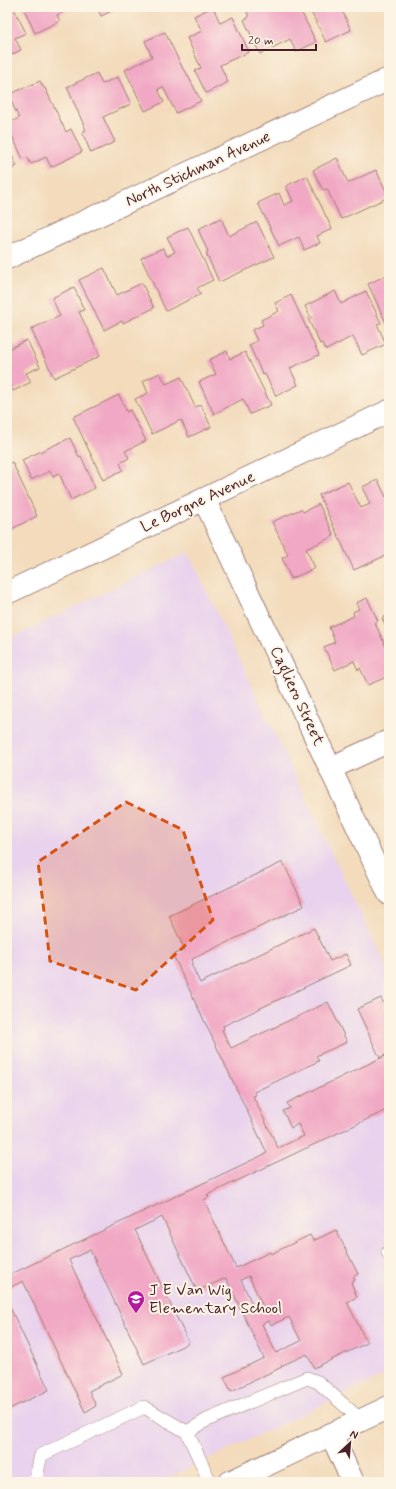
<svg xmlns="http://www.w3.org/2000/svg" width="396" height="1489" font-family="Mynerve,sans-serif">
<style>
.built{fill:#e9d2ed}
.building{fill:#f1a8c4;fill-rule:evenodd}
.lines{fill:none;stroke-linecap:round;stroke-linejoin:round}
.lane-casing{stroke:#9e7d74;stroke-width:14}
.street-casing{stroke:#9e7d74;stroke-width:24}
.lane{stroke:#fff;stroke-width:13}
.street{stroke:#fff;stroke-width:22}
.marked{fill:#d8530f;fill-opacity:0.2;stroke:#d8530f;stroke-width:3;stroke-dasharray:8 5;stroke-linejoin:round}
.labels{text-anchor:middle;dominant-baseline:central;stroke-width:4;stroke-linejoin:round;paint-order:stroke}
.street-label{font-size:16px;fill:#4a1f2b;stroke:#fcf5e5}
.poi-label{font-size:16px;fill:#4a1f2b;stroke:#fcf5e5;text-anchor:start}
</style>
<rect width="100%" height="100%" fill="#fcf5e5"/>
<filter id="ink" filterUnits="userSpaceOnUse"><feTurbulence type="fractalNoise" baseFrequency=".025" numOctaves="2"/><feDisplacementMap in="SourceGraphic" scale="8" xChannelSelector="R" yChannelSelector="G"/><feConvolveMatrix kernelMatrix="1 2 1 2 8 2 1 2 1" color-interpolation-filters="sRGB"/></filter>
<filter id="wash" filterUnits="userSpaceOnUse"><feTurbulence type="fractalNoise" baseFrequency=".012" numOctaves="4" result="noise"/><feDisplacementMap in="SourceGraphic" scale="16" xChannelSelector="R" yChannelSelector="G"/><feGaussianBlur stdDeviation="0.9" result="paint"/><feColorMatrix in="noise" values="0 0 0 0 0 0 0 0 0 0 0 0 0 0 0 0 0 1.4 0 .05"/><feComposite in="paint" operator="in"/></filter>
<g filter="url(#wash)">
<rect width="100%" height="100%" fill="#f3dbbc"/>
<path class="built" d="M188,552L389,973V1373L159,1482H12L7,1471V640Z"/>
<g id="blocks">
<path class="building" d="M7,7H13L26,33L15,38L21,50L7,57Z
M23,7H73L57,15L60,21L35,33Z
M97,7H121L101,16Z
M213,7L220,23L233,17L249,52L220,65L228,82L206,93L195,71L201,68L187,38L202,31L194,16Z
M245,7H299L316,42L296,52L290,39L260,54L244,20L249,17Z
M311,7H344L342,10L351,30L326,42L310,10L312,9Z
M165,32L184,71L185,70L201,101L176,113L163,87L158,89L164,102L145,111L125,70L152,57L145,41Z
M97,73L102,84L118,77L131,104L103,117L115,142L91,153L82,132L86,130L67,87Z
M40,81L44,88H45L66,132L71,129L82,152L51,167L46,157L31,164L27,157L23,159L7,125V124L19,118L8,95Z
M7,146L17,166L7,171Z
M337,158L348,183L376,170L389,197L341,219L327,189L323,190L313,170Z
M307,176L332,229L317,236L320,243L304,250L299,237L279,246L258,203L279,193L284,205L293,201L286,186Z
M221,218L229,236L257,222L274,257L219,282L206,253L208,252L198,229Z
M188,227L213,280L197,288L201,294L166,311L141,258L163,248L167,256L175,252L167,237Z
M104,268L117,295L142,283L154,308L123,323L122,321L104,330L79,280Z
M389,274V329L368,284Z
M74,287L84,310L79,312L100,356L54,378L31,329L60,316L52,298Z
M335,291L341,304L366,291L381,323L377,324L386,344L362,355L353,336L326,350L322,343L320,344L308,319L311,318L305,306Z
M291,295L319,355L290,368L298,385L276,396L265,374L263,375L249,345L257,341L252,330L263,325L261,320L279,311L275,303Z
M27,340L40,367L26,373L31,382L13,391L8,382H7V350Z
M227,351L230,359L245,352L271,405L250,414L243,399L214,414L199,382L216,374L209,360Z
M160,373L166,384L181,377L195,407L201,405L211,427L189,437L181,420L152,434L135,399L148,393L143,381Z
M119,395L127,412L130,410L146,441L125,451L129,458L120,463L123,470L103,480L73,417Z
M70,438L79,457L81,456L95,488L71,500L59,473L53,476L50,471L31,480L22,460Z
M12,462L37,516L8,531L7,465Z
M378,480L386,497L389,496V554L354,570L319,495L348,482L361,508L370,504L362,487Z
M319,504L334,536L306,549L315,568L291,579L282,558L288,555L272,522L301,509L303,512Z
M367,598L378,621L375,623L389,654V676L368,685L360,668L358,670L354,661L335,670L324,647L335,642L329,627L354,616L353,612L359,609L356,603Z
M389,615V632L382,618Z
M283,862L304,906L192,959L193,963L191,964L200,983L314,928L330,961L346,954L351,965L223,1026L224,1029L222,1030L231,1048L328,1002L347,1042L316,1056L319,1061L254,1092L256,1095L253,1096L278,1148L304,1136L298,1124L291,1128L283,1111L290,1108L287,1103L385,1056L388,1061H389V1109L207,1195L209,1197L204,1200L236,1268L270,1252L271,1254L310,1235L313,1241L336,1230L358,1274L353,1277L355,1280L351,1282L357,1297L347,1302L367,1343L314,1368L307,1354L281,1366L282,1367L231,1391L224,1377L264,1358L226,1278L197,1291L162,1217L135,1230L189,1343L144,1364L90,1250L69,1260L123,1374L89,1391L96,1406L85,1412L23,1281L7,1289V1276L267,1153L173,955L185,950L169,916ZM249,1276L264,1309L256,1312L241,1280ZM289,1317L301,1341L276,1353L262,1324L269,1321L271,1325Z
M381,998L389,1015V1053L380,1058L357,1009Z
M7,1301L49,1390L7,1410Z"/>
</g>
</g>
<g filter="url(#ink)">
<use href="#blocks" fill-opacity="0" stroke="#9e7d74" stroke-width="1"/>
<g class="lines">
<defs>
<path id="lane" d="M389,1252H388L389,1254
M35,1482L41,1455L144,1407L187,1432
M210,1482L187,1432L207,1420L307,1378L318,1382L361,1420"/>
<path id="street" d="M7,258L389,79
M204,499L389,894
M7,593L389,411
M331,768L389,741
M331,1434L353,1482
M230,1482L389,1407"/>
</defs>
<use href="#lane" class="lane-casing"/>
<use href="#street" class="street-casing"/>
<use href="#lane" class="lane"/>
<use href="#street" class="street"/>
</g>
</g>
<path class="marked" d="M126,802L183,830L213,920L136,990L50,961L38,862Z"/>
<defs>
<symbol id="school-pin" viewBox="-11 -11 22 30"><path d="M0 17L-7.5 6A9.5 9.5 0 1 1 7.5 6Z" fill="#b5179e" stroke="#fcf5e5"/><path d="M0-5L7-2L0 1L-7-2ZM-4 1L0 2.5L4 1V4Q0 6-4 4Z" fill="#fff"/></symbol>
</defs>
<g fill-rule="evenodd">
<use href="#school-pin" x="126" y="1289" width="20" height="27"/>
</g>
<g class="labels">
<g class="street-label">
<text transform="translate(198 169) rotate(-25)">North Stichman Avenue</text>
<text transform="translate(198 502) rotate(-25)">Le Borgne Avenue</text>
<text transform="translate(297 696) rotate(65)">Cagliero Street</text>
</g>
<g class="poi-label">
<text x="149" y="1290">J E Van Wig<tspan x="149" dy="18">Elementary School</tspan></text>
</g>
</g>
<rect width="396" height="1489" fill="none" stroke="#fcf5e5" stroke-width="24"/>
<g transform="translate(350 1443) rotate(26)" stroke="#fcf5e5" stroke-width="3" paint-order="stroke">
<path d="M0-3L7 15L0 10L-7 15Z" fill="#4a1f2b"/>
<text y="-6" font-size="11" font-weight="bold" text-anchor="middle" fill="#4a1f2b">N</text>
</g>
<path d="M242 44v6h74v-6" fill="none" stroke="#4a1f2b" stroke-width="2"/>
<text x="248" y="44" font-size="12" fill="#4a1f2b" stroke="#fcf5e5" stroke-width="3" paint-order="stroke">20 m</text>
</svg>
